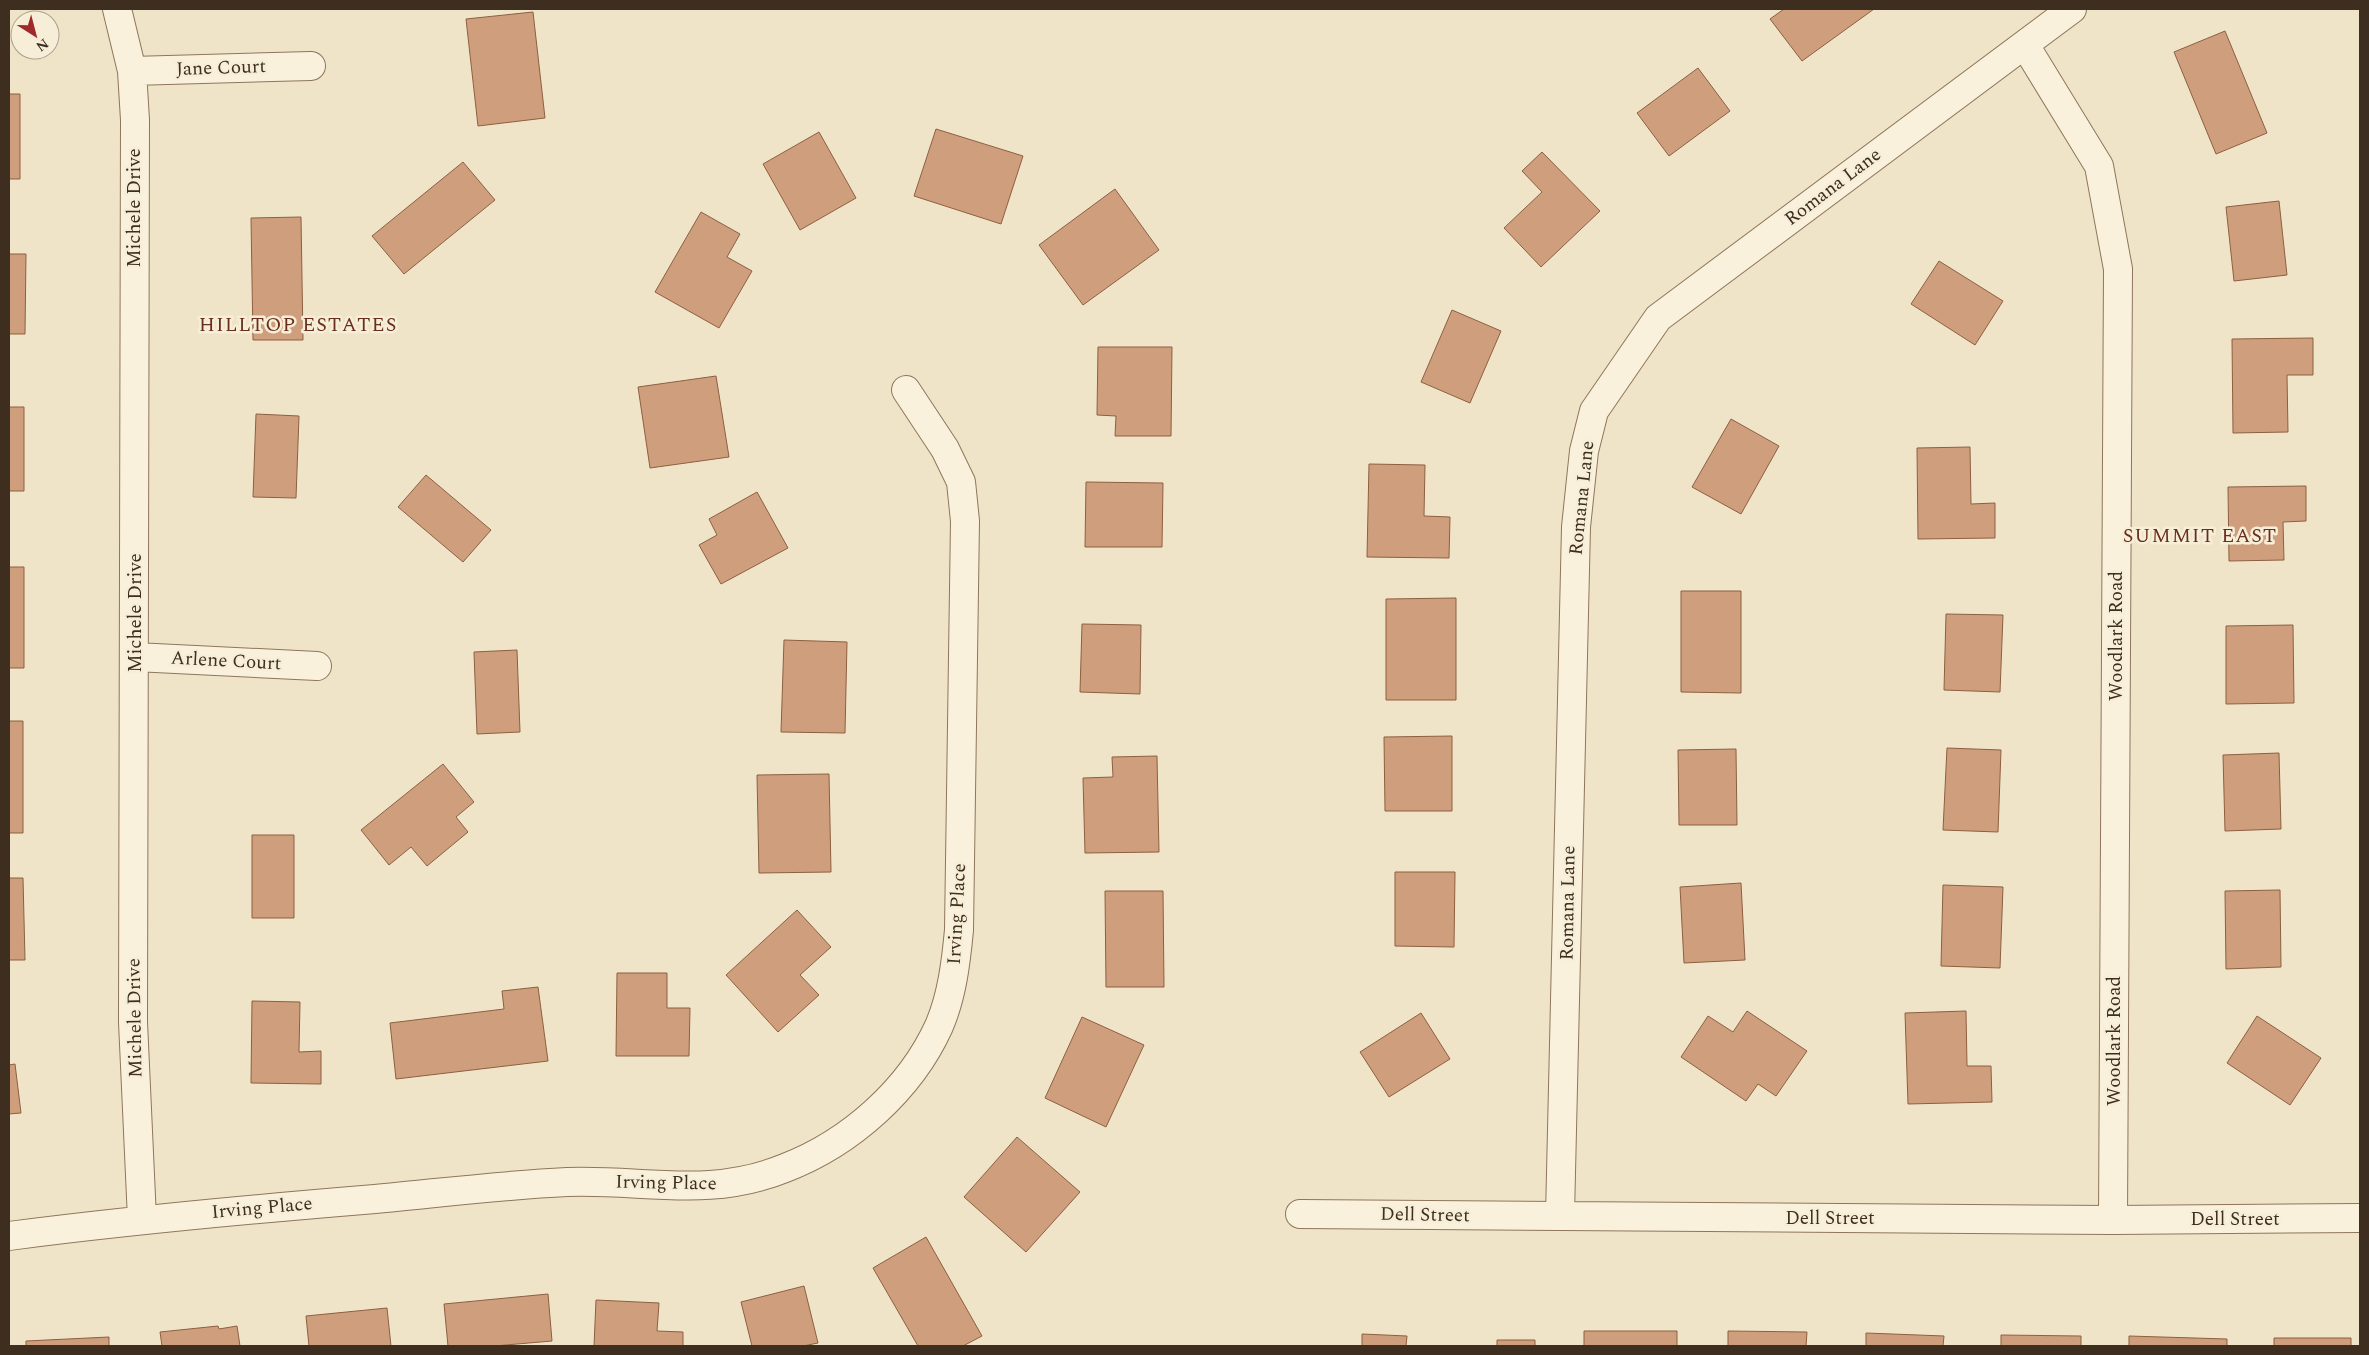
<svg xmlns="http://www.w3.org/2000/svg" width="2369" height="1355" font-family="Spectral,serif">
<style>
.building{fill:#cf9f7d;stroke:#8d5f41}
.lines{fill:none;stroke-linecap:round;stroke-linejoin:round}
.street-casing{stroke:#8d765c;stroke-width:30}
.street{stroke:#faf1dc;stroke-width:28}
.labels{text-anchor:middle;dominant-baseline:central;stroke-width:5;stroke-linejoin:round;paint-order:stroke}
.street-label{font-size:19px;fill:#3d2e20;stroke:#f7eed8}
.neighbourhood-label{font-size:20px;letter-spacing:1px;fill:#6b2e1e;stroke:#f7eed8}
</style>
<rect width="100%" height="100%" fill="#f0e4c8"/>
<path class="building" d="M1784,9H1874L1802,61L1770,19Z
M533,12L545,118L478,126L466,19Z
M2225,31L2267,133L2216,154L2174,52Z
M1698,68L1730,111L1669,156L1637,113Z
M9,94H20V179H9Z
M936,129L1023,156L1001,224L914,196Z
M819,132L856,198L800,230L763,164Z
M1542,152L1600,211L1541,267L1504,228L1542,192L1522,171Z
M463,162L495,200L404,274L372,236Z
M1115,189L1159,250L1083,305L1039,245Z
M2279,201L2287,275L2234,281L2226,207Z
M701,212L740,234L727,257L752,271L719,328L655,292Z
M301,217L303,340H253L251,218Z
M9,254H26L25,334H9Z
M1939,261L2003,301L1975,345L1911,304Z
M1452,310L1501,331L1470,403L1421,382Z
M2313,338V375H2287L2288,432L2233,433L2232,339Z
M1098,347H1172L1171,436H1115L1116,416L1097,415Z
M716,376L729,457L650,468L638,387Z
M9,407H24V491H9Z
M256,414L299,416L296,498L253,497Z
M1731,419L1779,446L1741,514L1692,487Z
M1970,447L1971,504L1995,503V538L1918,539L1917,448Z
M1369,464L1425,465L1424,516L1450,517L1449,558L1367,557Z
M426,475L491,530L463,562L398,507Z
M1086,482L1163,483L1162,547H1085Z
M2306,486V521L2283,522L2284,560L2229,561L2228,487Z
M757,492L788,548L721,584L699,545L717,535L709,519Z
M9,567H24V668H9Z
M1681,591H1741V693L1681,692Z
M1456,598V700H1386V599Z
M1946,614L2003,615L2000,692L1944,690Z
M1082,624L1141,625L1140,694L1080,692Z
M2293,625L2294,703L2226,704V626Z
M784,640L847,642L845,733L781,732Z
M517,650L520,732L477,734L474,652Z
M9,721H23V833H9Z
M1452,736V811H1385L1384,737Z
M1947,748L2001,750L1998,832L1943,830Z
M1736,749L1737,825H1679L1678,750Z
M2279,753L2281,829L2225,831L2223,755Z
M1157,756L1159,852L1085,853L1083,778L1113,777L1112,757Z
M443,764L474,802L456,817L468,832L427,866L411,847L389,865L361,830Z
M829,774L831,872L759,873L757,775Z
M252,835H294V918H252Z
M1395,872H1455L1454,947L1395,946Z
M9,878H23L25,960H9Z
M1741,883L1745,960L1684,963L1680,887Z
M1943,885L2003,887L2000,968L1941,966Z
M2280,890L2281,967L2226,969L2225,891Z
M1105,891H1163L1164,987H1106Z
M797,910L831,947L800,975L819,995L778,1032L726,975Z
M617,973H667V1008H690L689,1056H616Z
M538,987L548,1061L396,1079L390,1023L504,1009L502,991Z
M252,1001L300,1002L299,1052L321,1051V1084L251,1083Z
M1747,1011L1807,1051L1776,1096L1758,1084L1746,1101L1681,1057L1708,1016L1733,1032Z
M1966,1011L1967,1066H1991L1992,1102L1908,1104L1905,1013Z
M1421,1013L1450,1059L1389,1097L1360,1052Z
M2257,1016L2321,1058L2290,1105L2227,1063Z
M1082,1017L1144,1045L1106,1127L1045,1098Z
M15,1064L21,1113L9,1114V1065Z
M1017,1137L1080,1192L1026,1252L964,1197Z
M926,1237L982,1336L963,1346H918L873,1268Z
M804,1286L818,1343L803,1346H752L741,1302Z
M548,1294L552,1341L494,1346H448L444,1304Z
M596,1300L659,1303L657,1331L683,1332V1346H594Z
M387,1308L391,1346H309L306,1316Z
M218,1326L219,1329L237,1326L240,1346H162L160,1332Z
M1584,1331H1677V1346H1584Z
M1728,1331L1807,1332L1806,1346H1728Z
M1866,1333L1944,1336L1943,1346H1866Z
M1362,1334L1407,1336L1406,1346H1362Z
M2001,1335L2081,1336V1346H2001Z
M2129,1336L2227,1339V1346H2129Z
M109,1337V1346H26V1341Z
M2274,1338H2351V1346H2274Z
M1497,1340H1535V1346H1497Z"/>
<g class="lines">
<defs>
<path id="street" d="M117,9L132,71L135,120L133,1022L142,1219
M2025,45L2099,166L2118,269L2113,1220
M132,71L311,66
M135,657L317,666
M1300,1214L2113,1220L2360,1218
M1560,1216L1576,527L1584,451L1594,411L1658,318L2072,9
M9,1236C131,1220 253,1209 375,1199C439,1193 503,1185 567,1182C644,1179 709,1199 785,1168C850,1143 910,1090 939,1026C952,996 956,962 959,930L965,521L961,482L945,449L906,390"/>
</defs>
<use href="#street" class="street-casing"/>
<use href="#street" class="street"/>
</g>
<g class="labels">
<g class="street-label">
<text transform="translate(221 68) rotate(-2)">Jane Court</text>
<text transform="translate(1833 187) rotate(-37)">Romana Lane</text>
<text transform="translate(134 208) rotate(-90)">Michele Drive</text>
<text transform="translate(1582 498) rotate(-84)">Romana Lane</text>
<text transform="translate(135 613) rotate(-90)">Michele Drive</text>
<text transform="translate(2116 636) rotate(-90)">Woodlark Road</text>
<text transform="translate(226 661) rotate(3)">Arlene Court</text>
<text transform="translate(1568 903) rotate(-89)">Romana Lane</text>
<text transform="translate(957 914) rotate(-87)">Irving Place</text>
<text transform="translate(135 1018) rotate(-91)">Michele Drive</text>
<text transform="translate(2114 1041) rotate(-90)">Woodlark Road</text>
<text transform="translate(666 1183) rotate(1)">Irving Place</text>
<text transform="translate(262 1208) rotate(-5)">Irving Place</text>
<text transform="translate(1425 1215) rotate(1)">Dell Street</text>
<text x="1830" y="1218">Dell Street</text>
<text x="2235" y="1219">Dell Street</text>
</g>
<g class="neighbourhood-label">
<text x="298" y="325">HILLTOP ESTATES</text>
<text x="2200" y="536">SUMMIT EAST</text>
</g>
</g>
<rect width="2369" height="1355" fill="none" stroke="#3d2e20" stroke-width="20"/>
<g transform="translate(35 35) rotate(144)"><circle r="24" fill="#f7eed8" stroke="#ada18e"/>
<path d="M0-4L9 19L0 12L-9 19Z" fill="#9e2a2b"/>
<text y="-8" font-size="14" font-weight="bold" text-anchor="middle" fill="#3d2e20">N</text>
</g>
</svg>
